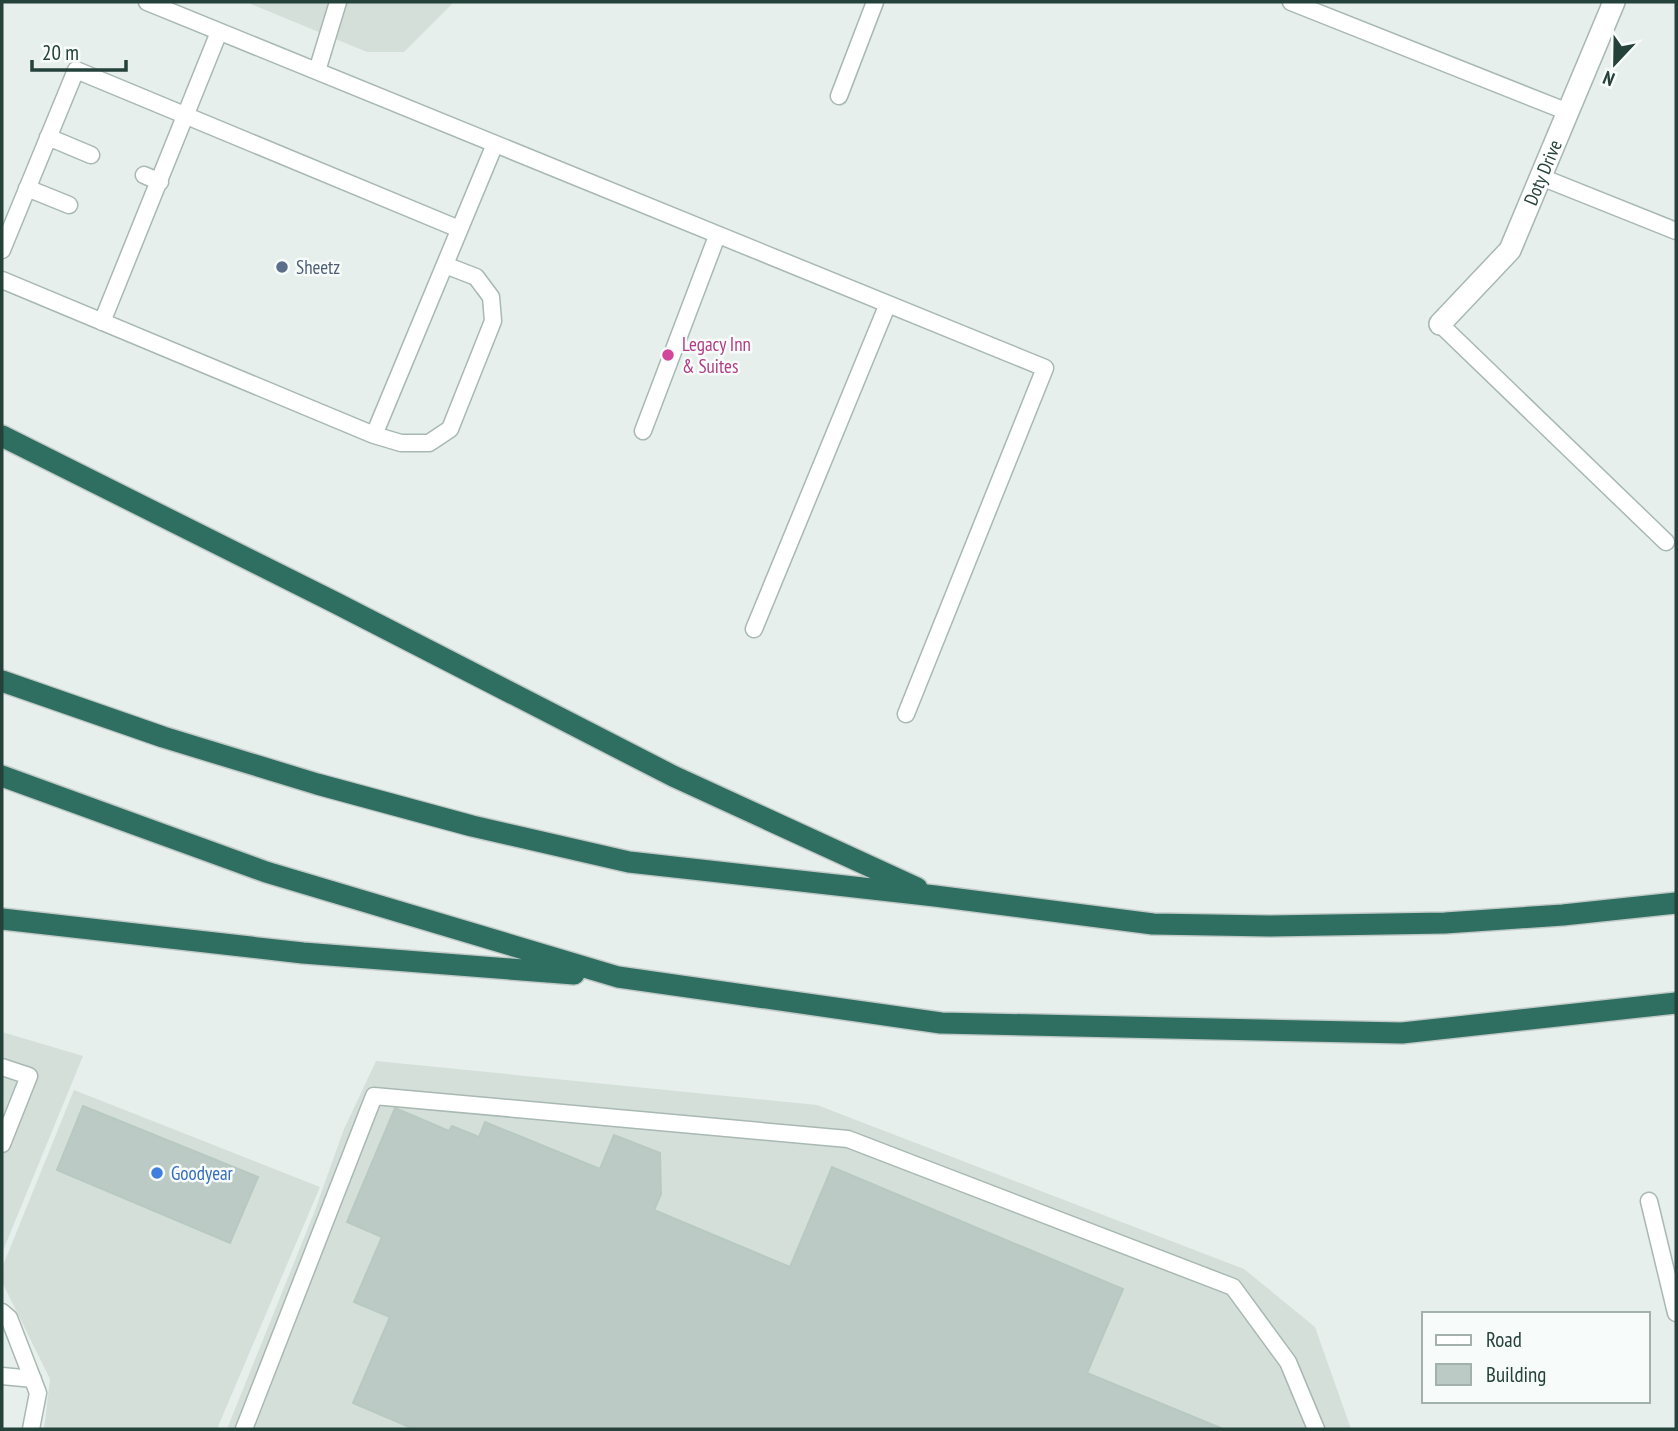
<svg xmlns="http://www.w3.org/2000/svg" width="1678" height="1431" font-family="'PT Sans Narrow',sans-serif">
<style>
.built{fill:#d4dfda}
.building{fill:#bbcac4;stroke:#b8c9c2;stroke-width:2}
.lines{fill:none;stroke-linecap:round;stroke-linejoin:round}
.service-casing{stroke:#a8b8b2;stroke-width:19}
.minor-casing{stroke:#a8b8b2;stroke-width:24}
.motorway-casing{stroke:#c2cac8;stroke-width:24}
.service{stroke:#fff;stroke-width:16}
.minor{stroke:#fff;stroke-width:21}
.motorway{stroke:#2f6f62;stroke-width:21}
.service-dot{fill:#5c6f8a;stroke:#f7fbf9;stroke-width:2.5}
.hotel-dot{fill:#d1479c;stroke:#f7fbf9;stroke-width:2.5}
.shop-dot{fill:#3f7fe0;stroke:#f7fbf9;stroke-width:2.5}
.labels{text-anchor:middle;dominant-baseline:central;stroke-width:5;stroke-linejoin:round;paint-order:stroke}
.street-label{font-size:19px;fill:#24423a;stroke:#f7fbf9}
.service-label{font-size:19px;fill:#4e5e75;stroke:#f7fbf9;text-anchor:start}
.hotel-label{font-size:19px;fill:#b23c85;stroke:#f7fbf9;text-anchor:start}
.shop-label{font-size:19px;fill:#366cbe;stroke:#f7fbf9;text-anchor:start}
</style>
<rect width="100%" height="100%" fill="#e6efeb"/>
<path class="built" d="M246,2H454L404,52H367Z
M2,1032L83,1056L2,1253Z
M376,1061L817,1105L1244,1269L1315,1327L1351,1429H227L314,1213L344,1129Z
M74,1090L320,1187L217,1429H44L50,1379L2,1282V1268Z"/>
<path class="building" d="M83,1106L258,1177L230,1243L57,1170Z
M395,1108L449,1131L452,1126L479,1137L485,1122L600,1169L614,1135L660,1153L661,1194L654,1210L790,1267L832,1167L1123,1289L1087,1373L1223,1429H414L353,1403L390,1317L354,1302L382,1237L347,1222Z"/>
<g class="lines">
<defs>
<path id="service" d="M147,2L1045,368L906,714
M1291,2L1568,112
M317,71L338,2
M839,96L875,2
M48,137L91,155
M144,175L160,182
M1541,177L1676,231
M27,188L69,205
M2,250L76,70L459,229
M2,280L374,435L495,144
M102,322L219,32
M1440,324L1666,542
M643,431L717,236
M374,435L401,443H429L450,429L493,321L491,297L476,277L445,265
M754,629L887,306
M2,1067L29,1076L2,1144
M1649,1201L1676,1313
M2,1312L9,1318L38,1393L31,1429
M2,1376L33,1379
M244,1429L374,1096L848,1139L1233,1287L1288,1362L1316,1429"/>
<g id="minor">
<path id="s1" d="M1440,324L1510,250L1614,2"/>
</g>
<path id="motorway" d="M2,436L334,602L673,776L917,888
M2,681L163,737L317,784L472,826L629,862L935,896L1153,924L1270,926L1445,923L1563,915L1676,903
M2,776L266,872L618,977L941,1023L1402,1033L1676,1003
M2,919L303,953L574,974"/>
</defs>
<use href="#service" class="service-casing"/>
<use href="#minor" class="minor-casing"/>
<use href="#motorway" class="motorway-casing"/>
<use href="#service" class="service"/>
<use href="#minor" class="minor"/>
<use href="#motorway" class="motorway"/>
</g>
<circle class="service-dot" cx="282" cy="267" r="7"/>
<circle class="hotel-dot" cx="668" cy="355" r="7"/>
<circle class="shop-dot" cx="157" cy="1173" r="7"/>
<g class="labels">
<g class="street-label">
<text stroke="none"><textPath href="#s1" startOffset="186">Doty Drive</textPath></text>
</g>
<g class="service-label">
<text x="296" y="267">Sheetz</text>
</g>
<g class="hotel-label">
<text x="682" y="344">Legacy Inn<tspan x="682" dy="22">&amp; Suites</tspan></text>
</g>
<g class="shop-label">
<text x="171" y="1173">Goodyear</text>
</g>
</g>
<rect width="1678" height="1431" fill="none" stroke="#24423a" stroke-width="7"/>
<rect x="1422" y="1312" width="228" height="91" fill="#f7fbf9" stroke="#a3b1ad" stroke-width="2"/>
<rect x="1436" y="1335" width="35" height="10" fill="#ffffff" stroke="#a3b1ad" stroke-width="2"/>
<text x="1486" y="1347" font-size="21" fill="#24423a">Road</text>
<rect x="1436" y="1364" width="35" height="21" fill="#bbcac4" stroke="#a3b1ad" stroke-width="2"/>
<text x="1486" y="1382" font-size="21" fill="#24423a">Building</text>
<g transform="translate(1615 63) rotate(202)" stroke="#f7fbf9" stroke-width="5" paint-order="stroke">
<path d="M0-5L12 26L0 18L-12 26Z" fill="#24423a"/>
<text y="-10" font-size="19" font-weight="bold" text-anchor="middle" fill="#24423a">N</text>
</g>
<path d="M32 60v10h94v-10" fill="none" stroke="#24423a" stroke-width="3.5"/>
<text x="42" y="60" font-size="21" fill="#24423a" stroke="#f7fbf9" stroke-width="5" paint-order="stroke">20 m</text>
</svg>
